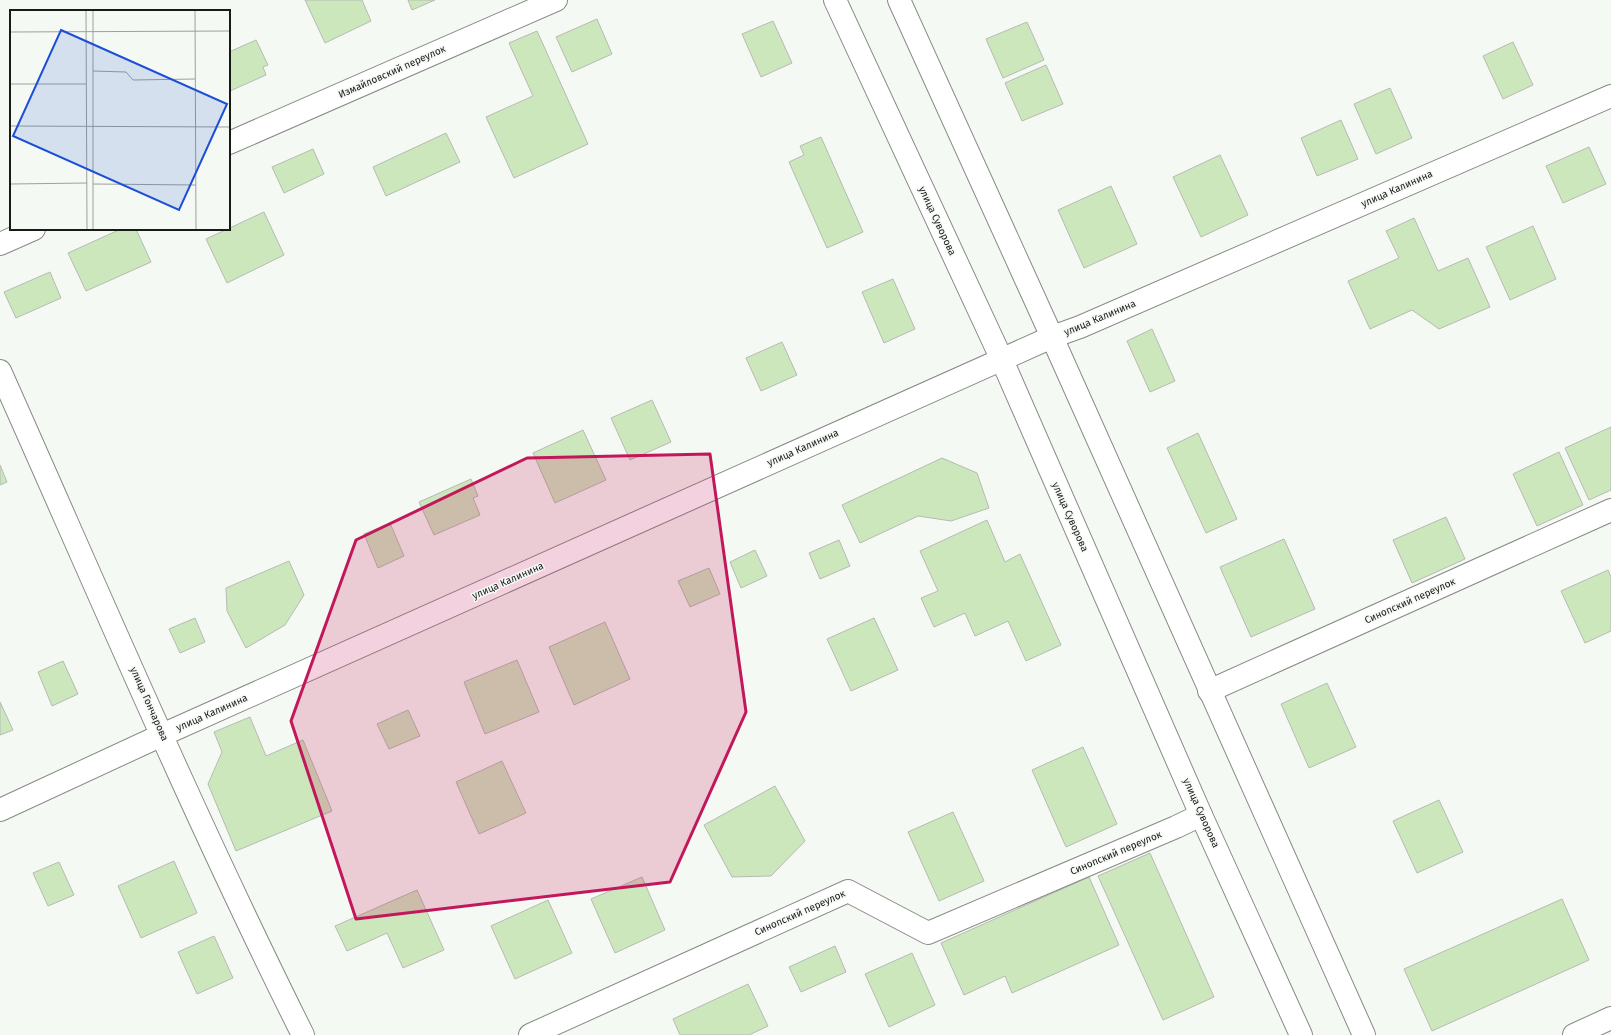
<svg xmlns="http://www.w3.org/2000/svg" width="1611" height="1035" font-family="'Fira Sans',sans-serif">
<style>
.building{fill:#cde7bd;stroke:#b6bab4}
.lines{fill:none;stroke-linecap:round;stroke-linejoin:round}
.street-casing{stroke:#878b85;stroke-width:24}
.secondary-casing{stroke:#878b85;stroke-width:24}
.street{stroke:#fff;stroke-width:22}
.secondary{stroke:#fff;stroke-width:22}
.marked{fill:#c2185b;fill-opacity:0.2;stroke:#c2185b;stroke-width:3;stroke-linejoin:round}
.labels{text-anchor:middle;dominant-baseline:central;stroke-width:3;stroke-linejoin:round;paint-order:stroke}
.street-label{font-size:10px;fill:#181a18;stroke:#f5f9f3}
.inset-road{fill:none;stroke:#9da09b;stroke-width:1}
.view{fill:#1d4ed8;fill-opacity:0.15;stroke:#1d4ed8;stroke-width:2}
.inset-edge{fill:none;stroke:#181a18;stroke-width:2}
</style>
<rect width="100%" height="100%" fill="#f5f9f3"/>
<path class="building" d="M305,0H362L371,21L325,43Z
M408,0H435L412,10Z
M597,19L612,54L572,72L556,37Z
M773,21L792,63L761,77L742,34Z
M1027,22L1044,60L1003,78L986,39Z
M537,31L588,144L514,178L486,117L533,96L509,43Z
M256,40L268,65L263,67L266,75L230,91L229,52Z
M1513,42L1533,85L1503,99L1483,56Z
M1046,65L1063,104L1022,121L1005,83Z
M1390,88L1412,138L1376,154L1354,104Z
M1341,120L1358,159L1317,176L1301,138Z
M446,133L460,162L386,196L373,167Z
M821,137L863,232L827,248L789,162L804,155L800,146Z
M1589,147L1606,184L1563,203L1546,166Z
M313,149L324,174L284,193L272,167Z
M1220,155L1248,215L1201,237L1173,177Z
M1111,186L1137,244L1084,268L1058,210Z
M264,212L284,255L227,283L206,239Z
M1414,218L1438,271L1468,258L1490,307L1439,329L1412,310L1370,329L1348,281L1399,258L1386,231Z
M1533,226L1556,279L1510,300L1486,247Z
M121,229H136L151,262L86,291L68,253Z
M50,272L61,298L16,318L4,292Z
M893,279L915,329L884,343L862,292Z
M1152,329L1175,381L1150,392L1127,341Z
M782,342L797,375L761,391L746,358Z
M652,400L671,442L630,460L611,418Z
M1611,427V490L1589,500L1565,448Z
M583,430L606,480L555,503L533,453Z
M1198,433L1237,519L1206,533L1167,448Z
M1559,452L1583,505L1537,526L1513,474Z
M942,458L977,473L989,508L951,521L918,516L860,543L842,505Z
M0,465L7,482L0,485Z
M471,479L478,496L473,498L480,515L434,535L419,502Z
M1446,517L1465,559L1412,583L1393,540Z
M987,520L1005,562L1020,554L1061,645L1026,661L1008,621L975,636L965,613L934,627L921,598L938,591L920,551Z
M390,523L404,556L378,568L364,534Z
M1284,539L1315,609L1251,637L1220,567Z
M839,540L850,566L820,579L809,553Z
M755,550L767,576L741,588L730,562Z
M289,561L304,595L285,625L246,648L227,611L226,588Z
M709,568L720,594L690,607L678,581Z
M1608,570L1611,577V631L1585,643L1561,591Z
M195,618L205,642L180,653L169,629Z
M874,618L898,670L851,691L827,639Z
M605,622L630,679L574,705L549,647Z
M517,660L539,712L485,734L464,682Z
M63,661L78,694L52,706L38,672Z
M1327,683L1356,747L1309,768L1281,704Z
M0,702L13,730L0,735Z
M408,710L420,736L389,749L377,724Z
M250,717L266,756L303,740L332,811L236,851L208,784L222,752L214,732Z
M1083,747L1117,824L1066,847L1032,770Z
M502,761L526,813L479,834L456,782Z
M775,786L805,841L771,876L732,877L704,825Z
M1439,800L1463,852L1417,873L1393,821Z
M953,812L984,881L939,901L908,832Z
M1150,853L1214,997L1163,1020L1098,876Z
M174,861L197,913L141,938L118,886Z
M59,862L74,895L48,906L33,873Z
M642,877L665,930L615,953L591,899Z
M1089,877L1119,945L1012,993L1005,976L964,995L941,943Z
M417,890L444,950L403,968L387,933L347,951L335,926Z
M1562,899L1589,960L1432,1031L1404,969Z
M548,900L572,953L515,979L491,926Z
M214,936L233,978L197,994L178,952Z
M835,946L846,972L801,992L789,967Z
M912,953L935,1005L889,1027L865,974Z
M748,984L768,1026L749,1035H680L673,1019Z"/>
<g class="lines">
<defs>
<path id="street" d="M229,143L556,0
M0,244L34,229
M0,371C99,593 194,817 303,1035
M1209,691L1611,510
M0,810L162,735L1052,337L1080,327L1611,96
M530,1035L848,891L928,933L1176,827L1201,815
M1574,1035L1611,1018"/>
<path id="secondary" d="M835,0L1002,360L1201,815L1301,1035
M899,0L1052,337L1364,1035"/>
</defs>
<use href="#street" class="street-casing"/>
<use href="#secondary" class="secondary-casing"/>
<use href="#street" class="street"/>
<use href="#secondary" class="secondary"/>
</g>
<path class="marked" d="M710,454L746,712L670,882L356,919L291,721L356,540L527,458Z"/>
<g class="labels">
<g class="street-label">
<text transform="translate(392 72) rotate(-24)">Измайловский переулок</text>
<text transform="translate(1397 189) rotate(-24)">улица Калинина</text>
<text transform="translate(937 221) rotate(65)">улица Суворова</text>
<text transform="translate(1100 318) rotate(-23)">улица Калинина</text>
<text transform="translate(803 448) rotate(-24)">улица Калинина</text>
<text transform="translate(1070 517) rotate(66)">улица Суворова</text>
<text transform="translate(508 581) rotate(-24)">улица Калинина</text>
<text transform="translate(1410 601) rotate(-24)">Синопский переулок</text>
<text transform="translate(149 704) rotate(66)">улица Гончарова</text>
<text transform="translate(212 713) rotate(-24)">улица Калинина</text>
<text transform="translate(1201 813) rotate(66)">улица Суворова</text>
<text transform="translate(1116 853) rotate(-23)">Синопский переулок</text>
<text transform="translate(800 913) rotate(-24)">Синопский переулок</text>
</g>
</g>
<g transform="translate(10 10)">
<rect width="220" height="220" fill="#f5f9f3"/>
<path class="inset-road" d="M76,0L77,220M83,0V220M185,0L186,220M0,22L220,21M83,61L116,62L123,70L185,69M0,74H76M0,116L220,117M0,174L77,173M83,174L186,175"/>
<path class="view" d="M51,20L217,94L169,200L3,126Z"/>
<rect width="220" height="220" class="inset-edge"/>
</g>
</svg>
